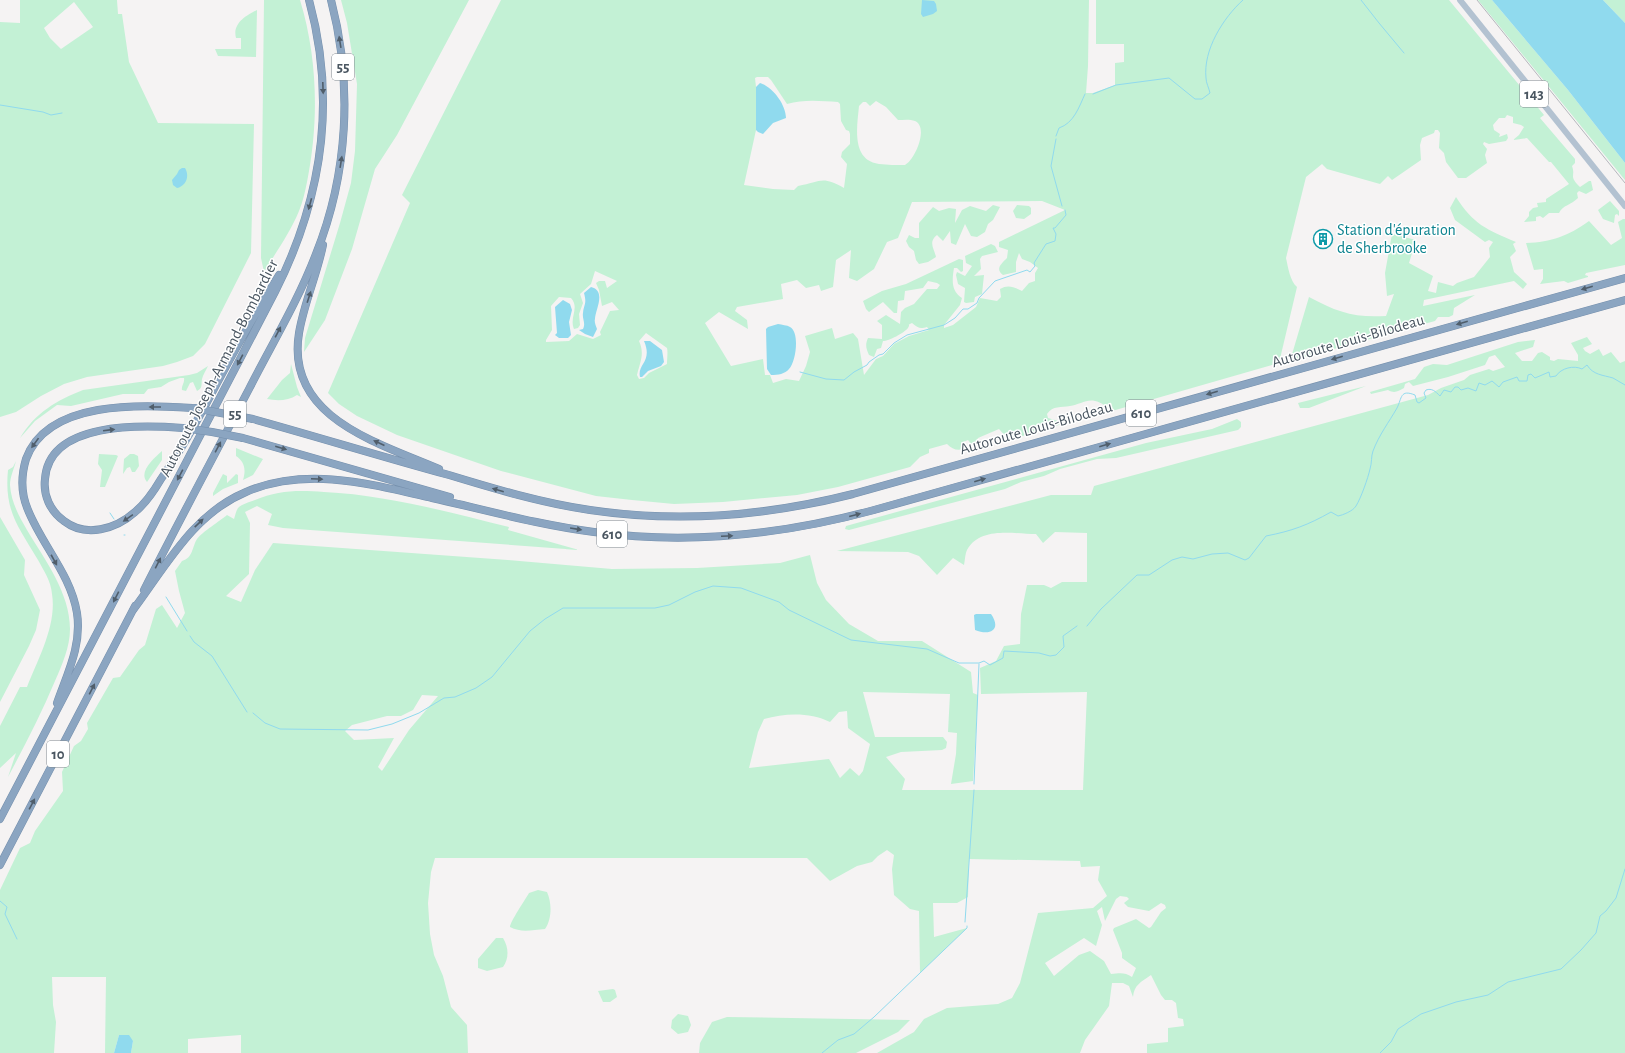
<svg xmlns="http://www.w3.org/2000/svg" width="1625" height="1053" font-family="'Alegreya Sans',sans-serif">
<style>
.green{fill:#c3f1d5;fill-rule:evenodd}
.water{fill:#90daee}
.lines{fill:none;stroke-linecap:round;stroke-linejoin:round}
.stream{stroke:#90daee;stroke-width:1}
.highway-casing{stroke:#7690ad;stroke-width:8}
.primary{stroke:#b3c2d1;stroke-width:6}
.highway{stroke:#8ba5c1;stroke-width:7}
.rail{stroke:#b5b8bd;stroke-width:1}
.highway-bridge-casing{stroke:#7690ad;stroke-width:8;stroke-linecap:butt}
.highway-bridge{stroke:#8ba5c1;stroke-width:7}
.oneway{fill:#505e6b}
.labels{text-anchor:middle;dominant-baseline:central;stroke-width:3;stroke-linejoin:round;paint-order:stroke}
.shield{fill:#fff;stroke:#808990;stroke-width:1}
.shield-label{font-size:15px;font-weight:bold;fill:#4a5661}
.culture-label{font-size:16px;fill:#0d838f;stroke:#fff;text-anchor:start}
.street-label{font-size:16px;fill:#4a5661;stroke:#fff}
</style>
<rect width="100%" height="100%" fill="#f5f3f3"/>
<path class="green" d="M20,0H117L118,14H122L129,62L158,123L254,124L251,253L205,344L193,356L177,362L163,366L87,377L64,384L41,396L16,412L0,417V22L20,23ZM74,2L93,27L61,49L50,38L44,28Z
M264,0H300C318,59 319,122 307,182C305,192 303,201 299,211C290,233 276,252 264,272L261,258Z
M341,0H469L397,135L375,169L352,249L325,320L304,352L305,338L340,223L351,183L355,151L357,84L347,23Z
M501,0H1089L1088,66L1086,93H1093L1115,85V63L1124,62V44H1096V0H1449L1544,115L1540,118L1575,159V163L1572,166C1576,177 1568,175 1580,187L1589,181H1591L1593,190L1586,194L1579,191L1577,193L1578,198C1571,205 1563,205 1559,213H1549L1543,218L1540,216L1536,217V221L1524,222L1529,216V212L1533,208L1538,207L1537,203L1546,202V199L1569,184L1551,162H1549L1527,138L1513,140L1519,135L1524,127L1521,125L1513,123V117L1507,115L1505,118H1499L1493,125L1494,130L1500,134L1499,137L1507,134L1508,138L1506,141L1489,144L1484,142L1483,144L1487,149L1485,155L1487,163L1466,178H1458L1446,162L1444,153L1439,148L1440,133L1438,130H1435L1434,133L1422,138L1420,145L1421,160L1392,180L1388,176L1380,184L1327,169L1322,164L1306,177L1286,258C1288,267 1290,281 1297,287L1279,363L1112,411C1107,407 1101,402 1095,401C1086,399 1079,405 1070,406C1061,408 1053,405 1047,414L1048,418L1065,423L1009,440L999,429L978,438L976,442L971,444L968,440L961,443L963,449C957,451 952,449 947,444L929,449V453L920,457L910,467L838,487L797,495L723,502L674,504L632,500L596,496L501,471L397,435L357,416L339,404L328,393L410,203L402,195ZM757,77H768L771,80L787,104C804,99 821,101 838,102L840,104L841,121L846,130L849,131L850,134V144L842,152L841,157L847,164L844,188C822,175 820,182 798,186L794,190L773,189L744,185L756,130V87L755,78ZM876,101L886,107L898,120C903,120 910,119 915,121C929,127 915,160 905,165C896,165 888,165 879,164C851,160 857,127 859,106L863,102H866L870,106ZM1042,201L1065,210L999,242V247L1008,250L1007,258C1001,264 995,269 1003,275L1016,272V262L1019,253L1022,259L1030,262L1038,268L1035,273V281L1029,283L1022,291C1014,287 1008,284 1000,289L1001,297L997,301L980,298L976,307L953,325L944,328V325L960,305L962,298C951,291 952,280 954,268H957L961,272L963,271V260L959,259L906,284L882,291L863,301L866,309L869,312L883,302L894,313H897L898,301L904,300L905,291L923,288L928,281L937,283L940,285L937,289H927L914,304L905,308L901,312L900,324L886,315L877,321L882,325V339L868,338C865,345 866,348 869,355L874,357L877,349L881,348L883,341C889,341 904,333 908,328C911,323 906,326 912,323C918,328 920,329 927,327L929,330L909,336L894,344L883,356L876,359L864,375L858,339L853,333L835,339L832,328L805,336L810,352L806,366L799,381L786,379L773,383L770,375H765L763,359L731,366L705,323L719,312L748,329L747,320L735,311L737,307L783,299L781,284L797,280L806,288L819,285L821,291L833,287L836,260L851,250L849,278L857,281L874,269L887,242L898,238L912,202ZM595,271L617,281L607,288L605,281H599L596,283L599,290L602,306L612,302L619,310L610,311L600,332L601,335L593,339L577,334L569,341L546,342V340L552,330L551,306L559,297L571,298C580,308 569,317 574,329L578,328L580,325L579,314L583,303L580,294L591,284ZM646,333L667,348C668,351 667,361 667,364L649,373L644,378L639,379L637,375C640,362 645,354 639,341Z
M1478,0H1492L1568,90L1625,163V180Z
M1603,0H1625V23Z
M257,10L256,57L218,56L215,49H241V38H236C232,23 247,15 257,10Z
M1456,197C1474,225 1486,229 1516,242L1513,244L1516,251L1510,257L1514,272L1527,284L1523,289L1514,281L1424,300L1423,306L1475,295L1454,308L1453,315L1449,317H1438L1435,321L1290,361L1309,297C1337,312 1354,318 1386,316L1394,294L1387,296L1385,273L1392,234L1416,240L1409,263L1433,276L1428,291L1436,293L1438,282L1453,286L1457,283L1474,277L1490,257L1489,248L1493,242L1489,240L1485,242L1455,220L1450,208Z
M1610,201L1619,211V216L1617,214L1615,215L1614,223L1603,219L1598,210Z
M993,205L1000,207L993,220L988,224L985,232L977,237L971,236L965,224L956,245L951,243L950,231L943,241L937,235C928,242 934,248 936,257L928,262L919,264L916,260L914,251L909,247L906,241L909,235L915,238H919V223L933,207L939,211L949,208L956,209L955,223L962,210L970,206L986,211Z
M1017,205L1029,206L1031,208V214L1024,219L1016,218L1013,211Z
M1623,219H1625V265L1586,273L1585,275L1588,276V277L1568,283L1564,281L1540,284L1543,279V269L1534,270L1526,243C1552,242 1568,236 1589,221L1611,245L1622,238L1618,222Z
M991,244L995,246L998,252L982,256L980,259L981,269L974,276L984,275L982,294L975,297L974,302L966,303L964,302L965,288L958,284L956,275L957,272L965,276L972,266L966,263L965,256Z
M1587,337L1592,344L1583,348L1585,351L1590,354L1599,349L1603,356L1611,352L1620,363L1625,361V1053H1147V1044L1168,1042V1028L1184,1026L1183,1019L1178,1018L1176,1003L1172,1000H1165L1161,995L1151,975C1141,982 1134,985 1133,997L1129,986L1123,983H1112L1109,1006L1085,1040L1080,1053H877L914,1032L924,1019L947,1008L998,1004L1012,998L1020,983L1038,913L1093,908L1107,896L1098,880L1100,866L1081,867L1080,861L969,859L968,897L957,903H933L934,937L967,928L920,973L919,911L910,909L894,895L892,869L894,855L887,850L878,856L872,862L857,866L830,881L807,858H435L431,872L428,903L430,934L434,955L443,976L451,1007L467,1025L468,1053H241V1035L188,1039V1053H131L133,1041L119,1035L114,1053H105L106,977H52L53,1005L56,1022L54,1053H0V890L20,848L30,843L35,831L63,791L62,772L74,746L81,741L88,729L87,723L113,678L120,677L139,650L145,645L156,609L162,605L177,628L185,613L179,591L175,571L182,561C193,558 192,547 197,539C202,532 220,521 227,515L234,519C235,516 236,511 238,508C242,504 250,502 255,500C278,490 299,490 324,492C387,495 448,512 509,527L508,530L579,550L283,528L268,525L272,514L257,506L245,512L250,523L249,574L226,596L241,602L255,570L273,543L508,560L612,569L697,568L780,563L810,555L817,583L826,600L849,624L878,641H922L971,672L973,693L978,695L973,781L951,784L956,754L957,733L948,732L950,694L863,692L875,737H943L947,742L946,748L942,750L901,752L886,757L905,779L902,790H1083L1087,692L981,694L980,668L996,661L1004,646L1020,644L1021,614L1027,585H1044L1051,588L1062,582H1087V533L1055,532L1043,543L1036,534C1014,534 980,526 967,550C965,554 965,561 964,565L953,558L937,575L919,556L908,552L837,551L1051,495H1091L1094,486L1428,395L1441,388L1464,380L1470,375L1489,369L1493,371L1505,367L1495,355L1489,357L1485,365L1448,377L1413,386L1409,382L1405,384L1404,388C1398,391 1395,394 1388,390L1371,394L1370,392L1415,379L1424,367L1433,364L1447,365L1518,342L1535,340L1533,347L1515,353L1522,361H1532L1538,353L1542,352L1550,357V360L1554,361L1558,359L1578,361V355L1571,343ZM422,695L438,696L409,730L382,771L378,767L394,738L354,740L345,731L352,725L387,716H401L413,710ZM847,711L848,728L870,744L863,771L859,776L850,768L840,778L829,759L749,768L758,732L764,719C785,713 810,712 830,722L839,712ZM1120,896L1127,897L1129,899L1124,903L1128,907L1149,911L1161,903L1165,905L1166,908L1161,912L1151,927L1149,928L1136,919L1114,928L1113,930L1122,953V958L1136,968L1132,977C1125,972 1120,973 1111,974L1104,961L1090,951L1079,955L1054,976L1045,963L1084,938L1096,946L1102,925L1097,911L1102,907L1105,921L1116,899Z
M291,364L297,387L301,397L297,395C288,401 277,401 267,399L282,380L290,373Z
M208,366C206,370 203,375 202,379C201,385 203,388 197,391L193,382L190,383L186,391L182,390C181,386 185,383 184,378H180L169,382L161,387L148,389L144,394H123L71,406L57,405L35,421L20,438C35,413 57,400 83,390L189,375L197,373Z
M1366,386L1309,408H1300L1298,403Z
M1237,419L1241,422V427L1238,430L1116,458L1097,459L1060,469L1044,476L1021,482L1005,489L849,530L845,529L846,526L1146,443L1212,429Z
M236,448L263,459L253,475L243,480C246,470 245,462 236,456Z
M162,451V460L147,482C138,472 154,458 162,451Z
M99,454L116,455L118,456L105,487H100L102,470L98,464Z
M130,454H134L138,456L139,466L135,472H132L130,467L127,468L123,474L124,459Z
M16,461C14,469 10,477 10,485C11,502 19,516 27,530C45,560 70,593 70,629C70,647 62,665 55,681C41,714 25,745 8,777L16,753L0,768V726L20,687H27C38,659 57,625 52,594C51,581 44,571 38,560C18,526 4,511 8,470L13,467Z
M223,474L227,476V483L236,474L238,475V483L223,489L213,496V493Z
M0,517L25,560L24,575L40,610L36,630L29,646L0,702Z
M538,890L547,892C552,903 552,919 545,929C532,930 521,933 510,927C510,922 525,900 529,893Z
M496,938H503C509,948 509,958 503,967L487,971L478,968V959Z
M613,989L615,990L617,997L610,1002H603L598,991Z
M678,1014L688,1016L691,1025L688,1032L678,1034L671,1028L672,1020Z
M727,1017L910,1020L898,1032L856,1053H699L700,1043L712,1022Z"/>
<path class="water" d="M922,0L934,1L936,4L937,11L933,14L923,17L921,14Z
M1492,0H1603L1625,23V163L1568,90Z
M760,83C773,87 786,105 786,118L773,123L763,134L758,132L756,130V87Z
M182,168H185C190,176 186,186 177,188L173,185L172,180L177,174L179,170Z
M591,287C607,291 595,310 595,319C594,322 596,326 597,329L593,337L585,334L579,330L583,329C586,323 582,319 583,313C584,304 587,304 584,293Z
M563,300L570,304L572,310L569,322L571,335L568,338H559L555,335L557,333L555,307Z
M778,324C782,325 787,325 790,327C800,332 796,362 789,369C785,374 778,375 771,375L767,369L766,329L768,327Z
M644,341H650L662,350L664,362L661,366L648,371L642,377H640C637,364 653,362 644,341Z
M976,614H991C1002,630 990,636 975,630L974,615Z
M119,1035H129L133,1041L131,1053H114Z"/>
<g class="lines">
<path class="stream" d="M1361,0L1379,23L1404,53
M1093,94L1116,85L1169,78L1195,99H1202L1210,93C1209,88 1206,83 1206,78C1203,50 1223,18 1243,0
M0,105L43,112L51,115L62,113
M1056,136L1059,128C1074,123 1079,107 1085,94
M1056,139L1051,166L1062,206
M800,372L826,379L844,380L854,372L867,365L869,362L879,355L883,354L894,343L907,335L944,325L955,318L963,309H968L977,303L979,298L995,281L1027,270L1030,272L1035,266L1034,263L1046,244L1055,241L1056,234L1053,228H1055L1066,215L1065,210
M110,513L114,519
M124,535H125
M166,597L187,631
M1087,626L1101,609L1137,575H1149L1172,560L1182,557L1193,559L1212,554L1228,553L1245,560L1249,558L1266,536C1292,531 1308,525 1331,512L1338,516C1343,515 1353,511 1356,506C1361,498 1368,478 1370,469C1372,463 1371,456 1373,451C1379,435 1389,422 1397,408C1402,398 1400,389 1415,395L1417,402L1419,403L1426,398L1424,393L1426,390C1432,388 1435,391 1440,396L1444,390L1451,392L1455,387H1458L1461,390L1468,388L1476,391L1479,383L1485,385L1492,381L1499,387L1503,382L1517,377L1519,381H1527L1528,375L1531,374L1535,378L1549,372L1550,377L1556,376C1561,368 1574,365 1582,369L1587,365C1593,375 1603,375 1613,378C1617,380 1621,383 1625,385
M190,636L194,642L212,656L247,712
M253,713L265,723L280,729L368,730L392,724L419,713L444,698L455,697L476,688L492,677L530,631L545,619L563,608H655L669,605L695,592L713,586L741,588L779,602L789,610L851,640L927,649L959,663H979L984,661L990,665L1003,658L1004,651L1039,653L1050,656L1056,655L1064,647L1063,636L1077,626
M974,784L979,664
M0,901L7,907L5,914L17,939
M965,922L974,790
M822,1053L838,1040L854,1034L874,1017L967,928V926
M1380,1053L1391,1042L1398,1029L1421,1014L1456,1002L1488,995L1508,982L1561,969L1581,950L1596,933L1600,916L1606,911L1616,898L1625,869"/>
<defs>
<path id="highway" d="M323,245C317,275 304,303 299,333C285,418 379,443 439,469
M253,419C318,437 383,457 449,475C495,489 542,503 590,510C678,523 767,516 853,494L1625,278
M183,428C142,425 49,421 45,479C43,495 50,511 64,521C86,538 116,529 135,512C146,503 154,491 161,479C178,455 192,430 206,404C229,360 253,317 279,275
M243,438L450,497
M144,590C178,523 214,456 249,389C272,344 298,301 316,254C348,174 353,84 331,0
M133,610C166,566 193,514 246,492C306,466 371,484 432,498C486,510 539,525 594,532C689,545 782,535 874,510L1625,300
M57,703C67,674 82,646 77,613C71,575 42,545 28,510C21,494 21,476 26,459C48,399 142,405 194,408
M0,819L275,292C322,199 337,102 309,0
M0,865L135,606"/>
</defs>
<use href="#highway" class="highway-casing"/>
<path class="primary" d="M1460,0L1625,206"/>
<use href="#highway" class="highway"/>
<path class="rail" d="M1477,0L1625,183"/>
<defs>
<path id="highway-bridge" d="M194,408L253,419
M183,428L212,432L243,438"/>
</defs>
<use href="#highway-bridge" class="highway-bridge-casing"/>
<use href="#highway-bridge" class="highway-bridge"/>
</g>
<defs><path id="oneway-solid" d="M-6-.8H1V-3.2L6.5 0L1 3.2V.8H-6Z"/></defs>
<g class="oneway">
<use href="#oneway-solid" transform="translate(340 42) rotate(-99)"/>
<use href="#oneway-solid" transform="translate(323 88) rotate(88)"/>
<use href="#oneway-solid" transform="translate(341 162) rotate(-81)"/>
<use href="#oneway-solid" transform="translate(310 204) rotate(105)"/>
<use href="#oneway-solid" transform="translate(1587 288) rotate(164)"/>
<use href="#oneway-solid" transform="translate(309 297) rotate(-72)"/>
<use href="#oneway-solid" transform="translate(1462 323) rotate(164)"/>
<use href="#oneway-solid" transform="translate(278 332) rotate(-62)"/>
<use href="#oneway-solid" transform="translate(1337 358) rotate(164)"/>
<use href="#oneway-solid" transform="translate(240 360) rotate(118)"/>
<use href="#oneway-solid" transform="translate(1212 393) rotate(164)"/>
<use href="#oneway-solid" transform="translate(155 407) rotate(-180)"/>
<use href="#oneway-solid" transform="translate(109 430) rotate(-7)"/>
<use href="#oneway-solid" transform="translate(35 443) rotate(126)"/>
<use href="#oneway-solid" transform="translate(379 443) rotate(-156)"/>
<use href="#oneway-solid" transform="translate(1105 445) rotate(-16)"/>
<use href="#oneway-solid" transform="translate(218 447) rotate(-62)"/>
<use href="#oneway-solid" transform="translate(281 448) rotate(16)"/>
<use href="#oneway-solid" transform="translate(180 475) rotate(118)"/>
<use href="#oneway-solid" transform="translate(317 479) rotate(2)"/>
<use href="#oneway-solid" transform="translate(980 480) rotate(-16)"/>
<use href="#oneway-solid" transform="translate(498 490) rotate(-164)"/>
<use href="#oneway-solid" transform="translate(855 515) rotate(-15)"/>
<use href="#oneway-solid" transform="translate(128 518) rotate(145)"/>
<use href="#oneway-solid" transform="translate(199 523) rotate(-44)"/>
<use href="#oneway-solid" transform="translate(576 529) rotate(9)"/>
<use href="#oneway-solid" transform="translate(727 536) rotate(-3)"/>
<use href="#oneway-solid" transform="translate(54 560) rotate(61)"/>
<use href="#oneway-solid" transform="translate(158 563) rotate(-63)"/>
<use href="#oneway-solid" transform="translate(116 597) rotate(117)"/>
<use href="#oneway-solid" transform="translate(92 689) rotate(-63)"/>
<use href="#oneway-solid" transform="translate(32 804) rotate(-62)"/>
</g>
<defs>
<symbol id="building-ring" viewBox="-11 -11 22 22"><circle r="9.5" fill="#fff" stroke="#0f9aa8" stroke-width="1.5"/><path d="M-4-6H4V6H1V3H-1V6H-4ZM-2.5-4.3h1.7v1.8h-1.7ZM.8-4.3h1.7v1.8H.8ZM-2.5-1h1.7V.8h-1.7ZM.8-1h1.7V.8H.8Z" fill="#0f9aa8"/></symbol>
</defs>
<g fill-rule="evenodd">
<use href="#building-ring" x="1312" y="228" width="22" height="22"/>
</g>
<g class="labels">
<g class="shield">
<rect x="332" y="54" width="22" height="26" rx="3"/>
<rect x="1520" y="81" width="28" height="26" rx="3"/>
<rect x="1126" y="400" width="30" height="26" rx="3"/>
<rect x="224" y="401" width="22" height="26" rx="3"/>
<rect x="597" y="521" width="30" height="26" rx="3"/>
<rect x="47" y="741" width="22" height="26" rx="3"/>
</g>
<g class="shield-label">
<text x="343" y="67">55</text>
<text x="1534" y="94">143</text>
<text x="1141" y="413">610</text>
<text x="235" y="414">55</text>
<text x="612" y="534">610</text>
<text x="58" y="754">10</text>
</g>
<g class="culture-label">
<text x="1337" y="230">Station d'épuration<tspan x="1337" dy="18">de Sherbrooke</tspan></text>
</g>
<g class="street-label">
<text transform="translate(1348 341) rotate(-16)">Autoroute Louis-Bilodeau</text>
<text transform="translate(219 368) rotate(-63)">Autoroute Joseph-Armand-Bombardier</text>
<text transform="translate(1036 428) rotate(-16)">Autoroute Louis-Bilodeau</text>
</g>
</g>
</svg>
